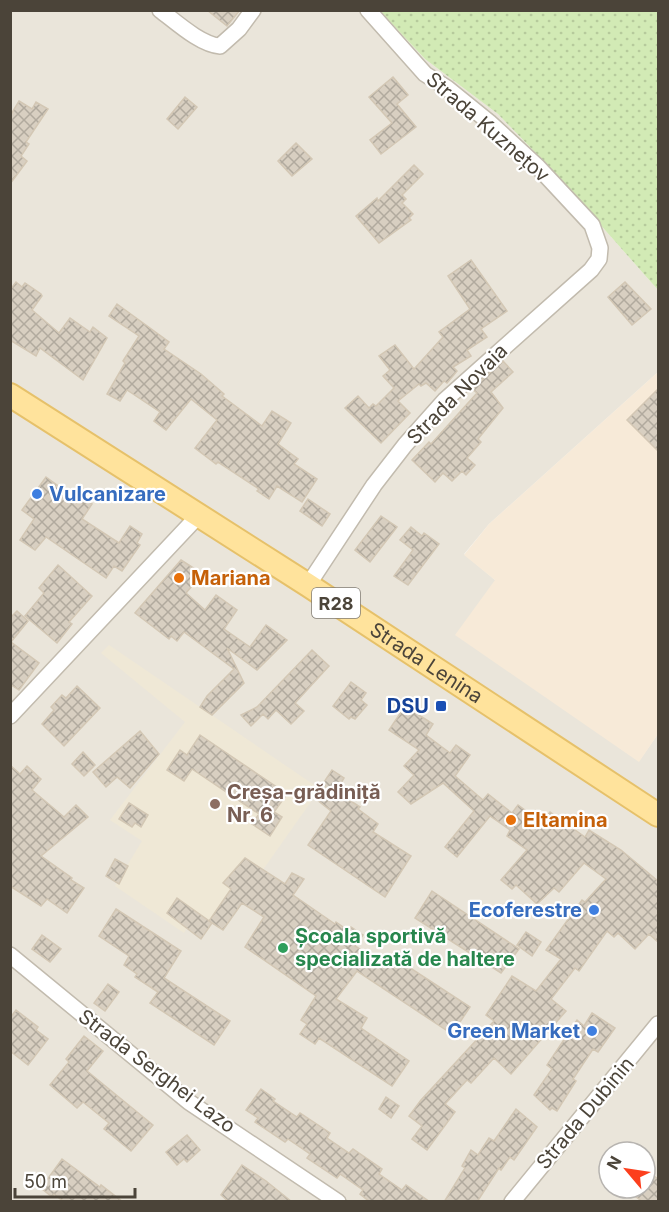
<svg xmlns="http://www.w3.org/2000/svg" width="669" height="1212" font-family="Inter,sans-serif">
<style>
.residential{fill:#eae5da;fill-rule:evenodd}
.commercial{fill:#f7ead8}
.education{fill:#efe8d6}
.grass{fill:url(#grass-dots)}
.building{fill:url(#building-cross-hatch);stroke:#d3c7b4;stroke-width:1.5}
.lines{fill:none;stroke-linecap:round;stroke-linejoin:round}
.street-casing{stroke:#c2bbae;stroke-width:18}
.primary-casing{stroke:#e6c16a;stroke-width:26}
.street{stroke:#fff;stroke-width:15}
.primary{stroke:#ffe39c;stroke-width:22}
.shop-dot{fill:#3f7fe0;stroke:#fff;stroke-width:2}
.food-dot{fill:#e8710a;stroke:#fff;stroke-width:2}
.transit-dot{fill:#1a4fb4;stroke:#fff;stroke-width:2}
.education-dot{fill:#8d6e63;stroke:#fff;stroke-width:2}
.leisure-dot{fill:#2e9e5b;stroke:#fff;stroke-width:2}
.labels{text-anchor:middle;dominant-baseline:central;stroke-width:4.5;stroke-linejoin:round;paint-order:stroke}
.shield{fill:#fff;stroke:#817c74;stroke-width:1.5}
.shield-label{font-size:18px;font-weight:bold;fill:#4b4439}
.street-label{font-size:20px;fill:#4b4439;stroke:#fff}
.shop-label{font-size:20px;font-weight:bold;fill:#366cbe;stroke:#fff;text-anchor:end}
.food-label{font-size:20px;font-weight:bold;fill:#c56008;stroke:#fff;text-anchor:start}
.transit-label{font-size:20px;font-weight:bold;fill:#164399;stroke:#fff;text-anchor:end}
.education-label{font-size:20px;font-weight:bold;fill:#785e54;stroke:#fff;text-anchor:start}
.leisure-label{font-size:20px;font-weight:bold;fill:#27864d;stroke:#fff;text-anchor:start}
</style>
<defs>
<pattern id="grass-dots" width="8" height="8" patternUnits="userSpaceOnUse" patternTransform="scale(1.5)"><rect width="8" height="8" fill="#d2eab5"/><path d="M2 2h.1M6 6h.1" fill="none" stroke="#b6ca9c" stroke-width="1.8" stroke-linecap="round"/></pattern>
<pattern id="building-cross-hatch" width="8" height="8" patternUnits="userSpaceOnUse" patternTransform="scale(1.5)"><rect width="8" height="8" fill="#d8cfc1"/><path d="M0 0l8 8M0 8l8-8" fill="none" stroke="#b1aa9e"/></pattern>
</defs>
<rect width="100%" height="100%" fill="#f6f3ec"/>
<path class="residential" d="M10,11H380L425,59L498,114L552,170L658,290V372L489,524L464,554L495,580L621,749L639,761L658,734V1201H11ZM609,1152H645V1188H609Z"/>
<path class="commercial" d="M658,372V734L639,762L455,635L495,580L464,555L489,524Z"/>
<path class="education" d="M109,645L320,789L260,874L250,868L206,924L194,916L184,933L115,886L142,841L110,820L185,722L101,653Z"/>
<path class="grass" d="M380,11H658V290L552,170L498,114L425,59Z"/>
<path class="building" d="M207,10H240L227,26Z
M393,77L408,95L397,104L416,127L381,154L370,140L392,123L369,97Z
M185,97L197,107L178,129L167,119Z
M19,101L32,109L36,102L48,109L26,142L29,144L21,156L27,161L10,184V116Z
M296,143L312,159L292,176L278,161Z
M414,165L423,174L402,195L406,199L402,203L413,214L409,218L411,220L379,243L356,216L377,198L378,201Z
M471,260L507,311L481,329L487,337L467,350L471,356L453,367L457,371L447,383L444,381L435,391L426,383L421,386L419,384L398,401L410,413L381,443L345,408L358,396L369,408L373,404L376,406L394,388L383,376L390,370L379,356L395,345L414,369L443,337L439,332L470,309L448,276Z
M16,282L22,287L25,283L41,294L42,296L32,310L59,333L70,318L90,332L93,327L107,338L83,380L40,348L36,356L10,340V290Z
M625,282L651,309L632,325L608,297Z
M117,304L169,342L164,349L201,374L224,394L222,396L262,426L272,411L291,423L278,444L298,459L294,464L317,479L302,502L277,486L269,499L257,491L259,489L218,462L216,464L195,448L217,420L191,399L166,430L154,421L160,412L127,390L120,401L107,394L125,363L123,361L139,336L109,316Z
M503,361L513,372L491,392L503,408L478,439L481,442L467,458L475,465L466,475L462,471L452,481L443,473L435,482L412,460L429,442L431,444L477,393L472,389Z
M658,389V451L627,420Z
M46,477L75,498L77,494L92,504L82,519L119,543L130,526L142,534L137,543L140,545L122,571L114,566L106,578L46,537L35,550L20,540L34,519L22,510Z
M308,499L330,514L322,526L300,511Z
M381,516L397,527L370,562L355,550Z
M411,527L422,536L424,533L439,544L408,585L394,576L413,550L400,540Z
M181,560L195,569L192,573L198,579L186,593L205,610L216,595L237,610L224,629L250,647L266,625L287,640L257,670L227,648L244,683L212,715L200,707L207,696L234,669L184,632L177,641L171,636L169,639L135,613Z
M58,565L92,596L69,622L72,624L57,643L25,616L44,593L39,588Z
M17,611L28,621L11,642L39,663L19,690L10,684V618Z
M312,650L329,666L295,703L304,711L291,724L276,710L268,719L263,714L251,726L241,715L257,707Z
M351,682L366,693L361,700L367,705L355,719L351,717L349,719L333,706Z
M77,686L100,708L64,746L42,724L54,710L51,707L62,695L66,698Z
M405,706L433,724L426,735L450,753L456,745L470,755L455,776L483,800L488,794L512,813L518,805L536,818L539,814L545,819L550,812L585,837L589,830L621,850L658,881V942L649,934L635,949L618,933L614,937L607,931L579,971L575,968L551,999L566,1011L511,1074L494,1058L471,1083L467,1080L445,1104L455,1112L427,1150L412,1139L422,1126L409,1116L421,1100L494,1021L486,1015L512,976L536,991L561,959L546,950L582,900L585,902L606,879L584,863L559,892L554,888L537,904L516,885L512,889L501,880L527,850L507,836L510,830L490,816L457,857L445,847L474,811L443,783L411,804L398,792L414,775L404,766L419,750L389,730Z
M140,731L159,754L130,788L117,777L106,787L93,772Z
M200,735L287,794L274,812L282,817L270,836L252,824L259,814L192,769L184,781L167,770L180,750L187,755Z
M83,752L95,765L84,776L72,764Z
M10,765L20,774L27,766L41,779L32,790L64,817L76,805L88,817L41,856L72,878L71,880L84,888L67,913L47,899L41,906L10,886Z
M332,770L344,778L341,783L348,790L343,796L360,807L358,809L378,824L373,832L411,856L385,897L308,845L331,811L316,799L325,786L322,785Z
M129,803L148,815L141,827L135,823L132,827L119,819Z
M245,858L285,884L292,873L304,879L293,895L335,924L336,922L349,931L351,927L363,935L355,946L383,964L389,954L470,1007L452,1034L357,971L336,999L367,1018L361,1028L409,1061L392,1086L319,1038L315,1044L300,1034L307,1024L301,1020L316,996L245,947L264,917L242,903L223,930L209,921L231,889L223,883Z
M115,859L128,866L119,884L106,876Z
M432,891L519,949L501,973L415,918Z
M177,898L212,923L201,939L167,913Z
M116,909L181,951L164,978L230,1021L214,1045L150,1003L158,992L135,977L137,974L124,965L129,956L99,936Z
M526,932L541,942L532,956L517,945Z
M42,935L61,949L50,962L32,949Z
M108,984L119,992L105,1011L94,1003Z
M16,1010L38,1027L36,1030L48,1039L28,1065L10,1051V1018Z
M592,1013L615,1028L598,1052L593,1049L573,1079L576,1081L557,1111L552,1108L550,1110L534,1095L552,1069L547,1065L577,1020L584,1026Z
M84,1036L103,1051L87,1071L153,1125L131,1151L104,1129L109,1123L83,1102L77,1108L50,1085L69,1062L66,1059Z
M261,1089L275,1099L273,1101L297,1117L300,1113L330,1133L327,1138L349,1153L353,1149L382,1169L379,1174L402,1190L406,1185L430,1202H370L360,1194L363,1190L340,1174L337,1178L307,1158L310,1154L288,1139L285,1142L255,1122L258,1118L246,1110Z
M386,1097L399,1106L391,1118L379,1109Z
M516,1109L537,1127L514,1160L510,1157L501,1170L499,1168L477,1202H444L465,1168L462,1166L471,1150L478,1155L489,1138L494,1141Z
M187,1135L200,1150L187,1162L184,1159L177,1165L166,1152Z
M62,1159L100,1187L101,1185L123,1202H64L54,1194L52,1197L41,1188Z
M242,1165L266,1181L292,1202H229L221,1195Z
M650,1173L658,1179V1202H643L624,1188H645V1180Z"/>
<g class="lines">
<defs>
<path id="street" d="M160,10C176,22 201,45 220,46L239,29L253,10
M308,585L374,485L405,445L445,400L591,270L599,259L600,248L592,225L538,167L489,122L447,88L425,74L368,10
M10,716L199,515
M10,955L189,1102L338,1202
M512,1202L658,1024"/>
<g id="primary">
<path id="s1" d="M10,395L308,585L658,815"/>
</g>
</defs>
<use href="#street" class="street-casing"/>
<use href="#primary" class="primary-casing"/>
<use href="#street" class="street"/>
<use href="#primary" class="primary"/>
</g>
<g class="shop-dot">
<circle cx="37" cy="494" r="6"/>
<circle cx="594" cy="910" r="6"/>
<circle cx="592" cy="1031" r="6"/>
</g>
<g class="food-dot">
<circle cx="179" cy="578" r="6"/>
<circle cx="511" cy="820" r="6"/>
</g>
<rect class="transit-dot" x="435" y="700" width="12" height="12" rx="3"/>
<circle class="education-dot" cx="215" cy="804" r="6"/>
<circle class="leisure-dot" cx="283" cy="948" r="6"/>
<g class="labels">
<rect class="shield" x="312" y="588" width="48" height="30" rx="4.5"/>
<g class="shield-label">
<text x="336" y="603">R28</text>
</g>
<g class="street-label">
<text transform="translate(488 127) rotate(41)">Strada Kuznețov</text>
<text transform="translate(457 394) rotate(-45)">Strada Novaia</text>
<text stroke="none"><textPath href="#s1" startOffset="495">Strada Lenina</textPath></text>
<text transform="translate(157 1071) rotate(37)">Strada Serghei Lazo</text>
<text transform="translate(585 1113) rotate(-50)">Strada Dubinin</text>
</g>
<g class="shop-label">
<text x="49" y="494" text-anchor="start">Vulcanizare</text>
<text x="582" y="910">Ecoferestre</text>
<text x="580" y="1031">Green Market</text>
</g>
<g class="food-label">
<text x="191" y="578">Mariana</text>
<text x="523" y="820">Eltamina</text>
</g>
<g class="transit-label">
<text x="429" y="706">DSU</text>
</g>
<g class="education-label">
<text x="227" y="792">Creșa-grădiniță<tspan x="227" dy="23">Nr. 6</tspan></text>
</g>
<g class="leisure-label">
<text x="295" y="936">Școala sportivă<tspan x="295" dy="23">specializată de haltere</tspan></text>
</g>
</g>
<rect width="669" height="1212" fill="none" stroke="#4b4439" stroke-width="24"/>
<g transform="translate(627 1170) rotate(299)"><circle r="28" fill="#ffffff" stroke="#b7b4b0" stroke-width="1.5"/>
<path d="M0-4.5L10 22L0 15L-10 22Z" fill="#fc3f1d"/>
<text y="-9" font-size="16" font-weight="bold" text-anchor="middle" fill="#4b4439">N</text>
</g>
<path d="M15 1188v9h120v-9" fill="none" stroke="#4b4439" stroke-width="3"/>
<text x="24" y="1188" font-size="18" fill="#4b4439" stroke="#ffffff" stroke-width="4.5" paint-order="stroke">50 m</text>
</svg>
